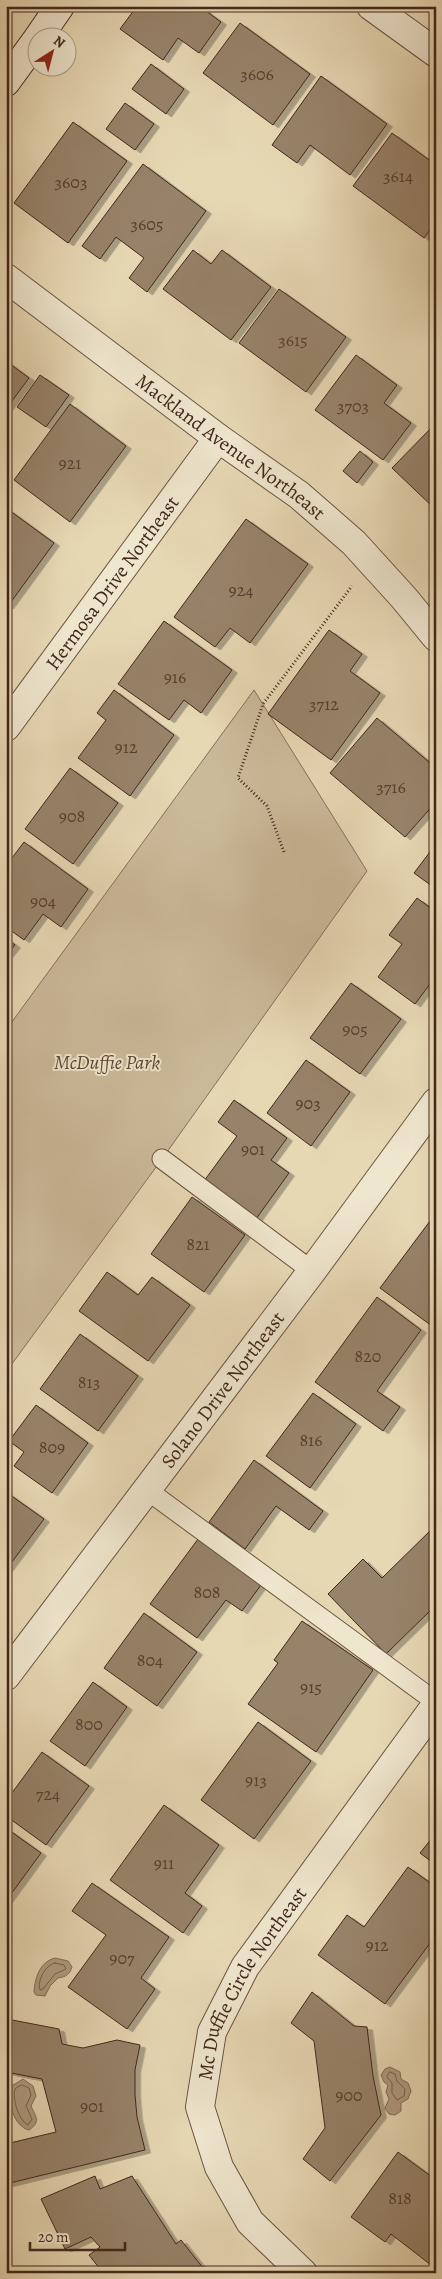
<svg xmlns="http://www.w3.org/2000/svg" width="442" height="2279" font-family="Alegreya,serif">
<style>
.green{fill:#cbba9a;stroke:#86705a}
.water{fill:#af9c80;stroke:#836d58}
.lines{fill:none;stroke-linecap:round;stroke-linejoin:round}
.shore{stroke:#78624e;stroke-width:1}
.building{fill:#97836b;stroke:#41271b;filter:url(#shadow)}
.lane-casing{stroke:#6a5341;stroke-width:21}
.street-casing{stroke:#6a5341;stroke-width:30}
.secondary-casing{stroke:#41271b;stroke-width:30}
.path{stroke:#41271b;stroke-width:3;stroke-dasharray:1 2.5;stroke-linecap:butt}
.lane{stroke:#efe6ce;stroke-width:19}
.street{stroke:#efe6ce;stroke-width:28}
.secondary{stroke:#efe6ce;stroke-width:28}
.labels{text-anchor:middle;dominant-baseline:central;stroke-width:4;stroke-linejoin:round;paint-order:stroke}
.number-label{font-size:18px;fill:#563e2f}
.street-label{font-size:20px;fill:#41271b;stroke:#efe6ce}
.park-label{font-size:20px;font-style:italic;fill:#5d4434;stroke:#efe6ce}
</style>
<defs>
<filter id="shadow"><feDropShadow dx="5.5" dy="3" stdDeviation="0" flood-color="#0004"/></filter>
</defs>
<rect width="100%" height="100%" fill="#e7d8b4"/>
<filter id="stains"><feTurbulence type="fractalNoise" baseFrequency=".004" numOctaves="4"/><feColorMatrix values="0 0 0 0 .2 0 0 0 0 .09 0 0 0 0 .02 0 0 0 .5 -.17"/></filter>
<radialGradient id="worn" r=".72"><stop offset=".6" stop-color="#630" stop-opacity="0"/><stop offset="1" stop-color="#630" stop-opacity=".3"/></radialGradient>
<path class="green" d="M254,690L367,871L162,1159L6,1372V1030Z"/>
<path class="water" d="M55,1958L68,1961L72,1967C70,1974 66,1977 58,1978L50,1986L45,1996L36,1995L34,1992C35,1977 40,1962 55,1958Z
M390,2067L400,2072L401,2079L408,2083L411,2091L408,2099L401,2103V2111L395,2115L389,2114L385,2108L389,2099L386,2092L388,2085L384,2082L381,2075L385,2069Z
M23,2079L33,2086L36,2096L31,2106C36,2117 41,2122 29,2130C14,2127 7,2101 10,2087Z"/>
<g class="lines">
<path class="shore" d="M55,1963L64,1965L66,1969L55,1974L43,1989L40,1990C37,1981 45,1965 55,1963Z
M390,2072L395,2074L397,2081L405,2089L404,2096L397,2100L392,2093V2083L387,2077Z
M22,2085L29,2088L31,2095L26,2106L32,2119L28,2125C19,2121 12,2099 15,2089Z"/>
</g>
<path class="building" d="M137,6H204L202,8L221,22L199,53L178,38L163,60L120,29Z
M240,23L310,74L273,125L203,73Z
M151,64L184,89L166,114L132,89Z
M321,76L387,124L350,175L310,145L297,163L272,145Z
M125,103L154,124L135,150L106,129Z
M73,122L127,161L68,243L14,203Z
M392,133L436,165V222L424,238L353,186Z
M143,164L206,211L147,292L129,278L144,258L116,237L100,259L82,246Z
M193,250L211,264L222,250L271,287L231,340L163,289Z
M279,289L346,337L306,392L239,343Z
M356,355L397,385L384,403L411,423L383,460L315,410Z
M6,361L29,378L6,409Z
M40,375L69,395L46,427L17,407Z
M70,404L126,446L70,522L14,480Z
M436,423V510L392,468Z
M360,451L373,462L357,483L343,471Z
M6,508L54,543L8,606L6,604Z
M246,519L308,564L250,643L230,628L215,647L174,617Z
M164,621L232,670L201,713L184,700L169,720L118,684Z
M329,630L362,654L350,671L380,693L331,760L268,714Z
M114,690L174,735L130,796L78,758L106,720L97,713Z
M377,718L436,768V802L405,837L330,773Z
M70,768L118,803L73,864L25,829Z
M24,842L88,889L61,927L43,914L24,940L6,927V866Z
M436,844V889L414,873Z
M417,898L436,912V976L415,1004L378,977L402,944L389,935Z
M6,938L15,945L6,956Z
M351,983L401,1019L360,1074L310,1038Z
M306,1060L350,1092L311,1146L267,1113Z
M234,1100L287,1138L271,1160L289,1173L256,1219L204,1181L237,1136L218,1122Z
M192,1197L245,1235L204,1292L151,1254Z
M436,1213V1329L380,1288Z
M107,1272L138,1295L152,1277L190,1305L148,1361L79,1311Z
M377,1297L421,1330L377,1391L400,1407L383,1431L315,1382Z
M80,1334L138,1376L98,1431L40,1389Z
M313,1393L356,1424L310,1488L266,1456Z
M36,1405L88,1443L52,1493L14,1466L24,1452L9,1441Z
M254,1460L323,1511L309,1530L276,1506L245,1549L209,1522Z
M6,1492L44,1519L6,1570Z
M435,1526L436,1605L386,1654L328,1594L363,1559L382,1578Z
M198,1539L261,1585L242,1611L226,1600L197,1638L150,1604Z
M144,1613L197,1652L157,1706L104,1668Z
M302,1621L373,1670L316,1752L248,1704L278,1663L274,1660Z
M93,1682L127,1707L85,1766L50,1741Z
M258,1722L311,1761L254,1839L201,1800Z
M42,1752L89,1786L46,1845L6,1816V1801Z
M164,1805L219,1845L185,1893L202,1906L183,1933L110,1880Z
M6,1828L41,1853L6,1901Z
M436,1833V1865L420,1853Z
M408,1867L436,1887V1935L385,2004L318,1955L347,1915L364,1927Z
M92,1883L169,1937L141,1978L155,1989L127,2029L68,1987L106,1935L72,1911Z
M312,1992L354,2026L367,2027L373,2076L381,2115L330,2181L303,2159L325,2128L314,2041L291,2023Z
M7,2019L59,2029L62,2044L83,2048L117,2040L140,2045L135,2070V2095L137,2117L145,2150L6,2184V2144L56,2132L42,2079L6,2072Z
M398,2152L436,2180V2269L391,2234L385,2242L351,2217Z
M95,2176L100,2189L132,2176L176,2244L181,2240L207,2273H103L89,2255L100,2247L91,2237L65,2249L41,2199Z"/>
<g class="lines">
<defs>
<path id="lane" d="M162,1159L312,1271
M147,1490L436,1702"/>
<g id="street">
<path d="M371,6L436,53"/>
<path id="s1" d="M6,278L218,438L299,495L354,543L404,598L436,637"/>
<path id="s2" d="M6,727L218,438"/>
<path id="s3" d="M6,1676L312,1271L436,1102"/>
<path id="s4" d="M303,2273L250,2222L219,2167L200,2107L212,2032L245,1967L436,1705"/>
</g>
<path id="secondary" d="M38,38L60,6
M6,82L38,38"/>
</defs>
<use href="#lane" class="lane-casing"/>
<use href="#street" class="street-casing"/>
<use href="#secondary" class="secondary-casing"/>
<path class="path" d="M284,852L267,806L238,778L263,704L352,586"/>
<use href="#lane" class="lane"/>
<use href="#street" class="street"/>
<use href="#secondary" class="secondary"/>
</g>
<g class="labels">
<g class="number-label">
<text x="257" y="74">3606</text>
<text x="398" y="176">3614</text>
<text x="71" y="182">3603</text>
<text x="147" y="224">3605</text>
<text x="293" y="340">3615</text>
<text x="353" y="406">3703</text>
<text x="70" y="463">921</text>
<text x="241" y="590">924</text>
<text x="175" y="677">916</text>
<text x="324" y="704">3712</text>
<text x="126" y="747">912</text>
<text x="391" y="787">3716</text>
<text x="72" y="816">908</text>
<text x="43" y="901">904</text>
<text x="355" y="1029">905</text>
<text x="308" y="1103">903</text>
<text x="253" y="1149">901</text>
<text x="198" y="1244">821</text>
<text x="368" y="1356">820</text>
<text x="89" y="1382">813</text>
<text x="311" y="1440">816</text>
<text x="52" y="1447">809</text>
<text x="207" y="1592">808</text>
<text x="150" y="1660">804</text>
<text x="311" y="1687">915</text>
<text x="89" y="1724">800</text>
<text x="256" y="1780">913</text>
<text x="48" y="1794">724</text>
<text x="164" y="1863">911</text>
<text x="377" y="1945">912</text>
<text x="122" y="1958">907</text>
<text x="349" y="2095">900</text>
<text x="92" y="2106">901</text>
<text x="400" y="2198">818</text>
</g>
<g class="street-label">
<text stroke="none"><textPath href="#s1" startOffset="281">Mackland Avenue Northeast</textPath></text>
<text stroke="none"><textPath href="#s2" startOffset="179">Hermosa Drive Northeast</textPath></text>
<text stroke="none"><textPath href="#s3" startOffset="359">Solano Drive Northeast</textPath></text>
<text stroke="none"><textPath href="#s4" startOffset="336">Mc Duffie Circle Northeast</textPath></text>
</g>
<g class="park-label">
<text x="107" y="1062">McDuffie Park</text>
</g>
</g>
<rect width="442" height="2279" fill="none" stroke="#e7d8b4" stroke-width="25"/>
<rect x="8" y="8" width="427" height="2264" fill="none" stroke="#41271b" stroke-width="2.5"/>
<rect x="12" y="12" width="417" height="2254" fill="none" stroke="#41271b"/>
<g transform="translate(52 52) rotate(36)"><circle r="24" fill="#efe6ce" stroke="#a99a86"/>
<path d="M0-4L9 19L0 12L-9 19Z" fill="#8f2418"/>
<text y="-8" font-size="14" font-weight="bold" text-anchor="middle" fill="#41271b">N</text>
</g>
<path d="M30 2242v8h95v-8" fill="none" stroke="#41271b" stroke-width="2.5"/>
<text x="38" y="2242" font-size="15" fill="#41271b" stroke="#efe6ce" stroke-width="4" paint-order="stroke">20 m</text>
<rect width="100%" height="100%" filter="url(#stains)"/>
<rect width="100%" height="100%" fill="url(#worn)"/>
</svg>
